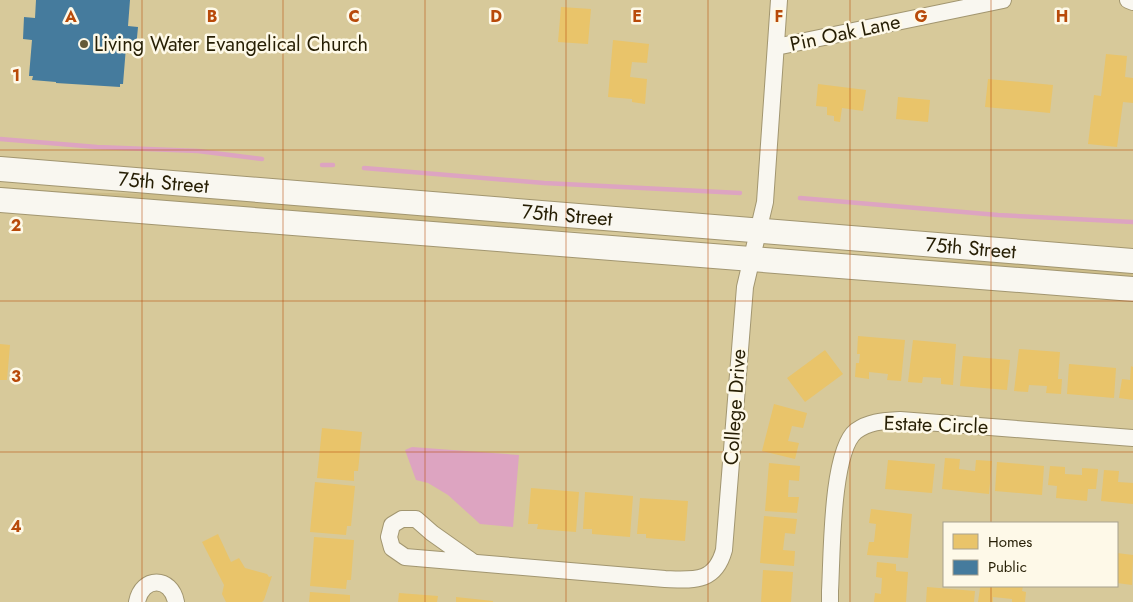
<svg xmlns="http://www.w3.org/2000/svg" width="1133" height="602" font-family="Jost,sans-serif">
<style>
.green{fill:#cdbd89}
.water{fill:#dda4c1}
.homes{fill:#e9c46a}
.public{fill:#457b9d}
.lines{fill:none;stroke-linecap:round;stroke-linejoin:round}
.stream{stroke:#dda4c1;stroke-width:4.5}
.street-casing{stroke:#a29670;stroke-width:18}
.secondary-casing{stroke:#a29670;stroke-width:26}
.street{stroke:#f9f7f0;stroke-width:16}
.secondary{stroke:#f9f7f0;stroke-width:24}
.grid{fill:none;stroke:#b84a0a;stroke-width:1;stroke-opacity:0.55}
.poi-dot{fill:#645a38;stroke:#fef9e8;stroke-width:2}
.labels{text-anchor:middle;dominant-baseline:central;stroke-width:5;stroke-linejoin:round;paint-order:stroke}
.street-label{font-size:20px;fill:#261e04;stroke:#fef9e8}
.poi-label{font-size:20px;fill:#261e04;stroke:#fef9e8;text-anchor:start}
.grid-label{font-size:16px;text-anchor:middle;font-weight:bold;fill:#b84a0a;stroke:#fef9e8;stroke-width:5;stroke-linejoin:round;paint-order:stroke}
</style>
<rect width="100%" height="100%" fill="#d7c99a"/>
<path class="green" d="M0,187L66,192L197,195L631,232L490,229L0,191Z
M897,259L1037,262L1133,270V280Z"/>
<path class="water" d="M412,447L519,455L513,527L480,524L448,495L428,483L416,480L405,450Z"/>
<path class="homes" d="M561,7L591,9L588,44L558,42Z
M613,40L649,44L647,63L632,62L630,77L647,79L645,104L632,102V99L608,97Z
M1106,54L1127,56L1125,77L1133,78V103L1123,102L1117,147L1088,144L1094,95L1101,96Z
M988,79L1053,85L1050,113L985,107Z
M818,84L866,90L863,111L842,108L840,122L834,121V116L827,115V107L816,106Z
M898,97L930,100L928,122L896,119Z
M858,336L905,340L901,381L887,380L888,374L869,372V379L855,377L856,363H859L860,354H857Z
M913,340L956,344L953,385L941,384V378L923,377L922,383L908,382Z
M0,344L10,345L7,380H0Z
M1019,349L1060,352L1058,379H1062L1061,394L1046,393L1047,386L1029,385L1028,392L1014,391Z
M825,350L843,374L805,402L787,378Z
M963,356L1010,360L1007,390L960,386Z
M1069,364L1116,368L1114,398L1067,394Z
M1131,366L1133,367V400L1119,398L1122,379L1130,380Z
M774,404L807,413L803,428L792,426L788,441L799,443L795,459L762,451Z
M322,428L362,432L358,471H354V481L317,478Z
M945,458L960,459L959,469L975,471L976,460L992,461L989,494L942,489Z
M888,460L935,464L932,493L885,489Z
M997,462L1044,466L1042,495L995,491Z
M769,463L800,466L799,481L789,480L788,497H799L797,513L765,511Z
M1050,466L1065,467V474L1082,475V468L1098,469L1096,489H1088L1087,501L1056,498L1057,486L1048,485Z
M1104,470L1119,471L1118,482L1133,483V504L1101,501Z
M315,482L355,486L351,526H347L346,535L310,532Z
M531,488L579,492L576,532L537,529L538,524H528Z
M585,492L633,496L630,537L592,534V529H583Z
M640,498L688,501L685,541L646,538V534H637Z
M871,509L912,514L908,558L867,555L869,542H874L876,524L869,523Z
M764,516L797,519L795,534L785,533L783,550L795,551L794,566L760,563Z
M218,534L231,562L239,558L245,568L267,574L269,577L272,576L264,600L262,602H226L222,594L224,585L202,542Z
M314,537L354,540L351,580H347L346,589L310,586Z
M1117,553L1133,555L1132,585L1117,583Z
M877,562L896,564V571L908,572L906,602H874L875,593L881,594L882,578L876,577Z
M763,570L793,572L791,602H761Z
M981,586H1023L1022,591L1026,592L1025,602H1012V599L993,597V602H978L980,588Z
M927,587L975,591L974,602H926Z
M310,592L350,595V602H309Z
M399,593L438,596L437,602H398Z
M456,597L493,601V602H456Z"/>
<path class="public" d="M36,0H130L128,26L138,27L136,48L126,47L123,84H120V87L56,83V82L32,80L33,76H29L32,40L23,39L24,17L35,18Z"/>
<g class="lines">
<path class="stream" d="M0,139L97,147L198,151L262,159
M322,165H333
M364,168L544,183L740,193
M800,198L998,215L1133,222"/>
<defs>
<path id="street" d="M1128,0L1133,2
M776,47L1003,0
M473,562L432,533L416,519H402L392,525L389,537L392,548L405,557L665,579C694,580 715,583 724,550L745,287L765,202L779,0
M137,602C142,576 171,576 176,602
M830,602V591C832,557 831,451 856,431C870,421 884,421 900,420L1133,438"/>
<g id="secondary">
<path id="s1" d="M0,169L1133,261"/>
<path d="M0,200L1133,289"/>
</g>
</defs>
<use href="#street" class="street-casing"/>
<use href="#secondary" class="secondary-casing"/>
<use href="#street" class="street"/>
<use href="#secondary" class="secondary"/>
</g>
<path class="grid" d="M142,0V602M283,0V602M425,0V602M566,0V602M708,0V602M850,0V602M991,0V523M0,150H1133M0,301H1133M0,452H1133M991,586V602"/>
<circle class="poi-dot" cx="84" cy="44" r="5"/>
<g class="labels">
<g class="street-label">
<text transform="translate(845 33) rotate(-12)">Pin Oak Lane</text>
<text stroke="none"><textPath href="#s1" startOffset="164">75th Street</textPath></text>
<text stroke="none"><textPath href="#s1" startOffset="569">75th Street</textPath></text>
<text stroke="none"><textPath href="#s1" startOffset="974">75th Street</textPath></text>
<text transform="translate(735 407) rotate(-86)">College Drive</text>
<text transform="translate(936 425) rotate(2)">Estate Circle</text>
</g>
<g class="poi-label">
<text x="94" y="44">Living Water Evangelical Church</text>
</g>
</g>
<g class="grid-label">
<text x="71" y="22">A</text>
<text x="212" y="22">B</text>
<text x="354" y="22">C</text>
<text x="496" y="22">D</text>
<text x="637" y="22">E</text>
<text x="779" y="22">F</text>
<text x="921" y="22">G</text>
<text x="1062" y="22">H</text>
<text x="16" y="81">1</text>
<text x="16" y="231">2</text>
<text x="16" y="382">3</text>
<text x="16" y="532">4</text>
</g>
<rect x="943" y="522" width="175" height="65" fill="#fef9e8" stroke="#a8a18d"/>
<rect x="953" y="534" width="25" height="15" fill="#e9c46a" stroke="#a8a18d"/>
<text x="988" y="547" font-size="15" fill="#261e04">Homes</text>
<rect x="953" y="560" width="25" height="15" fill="#457b9d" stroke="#a8a18d"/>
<text x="988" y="572" font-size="15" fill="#261e04">Public</text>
</svg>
